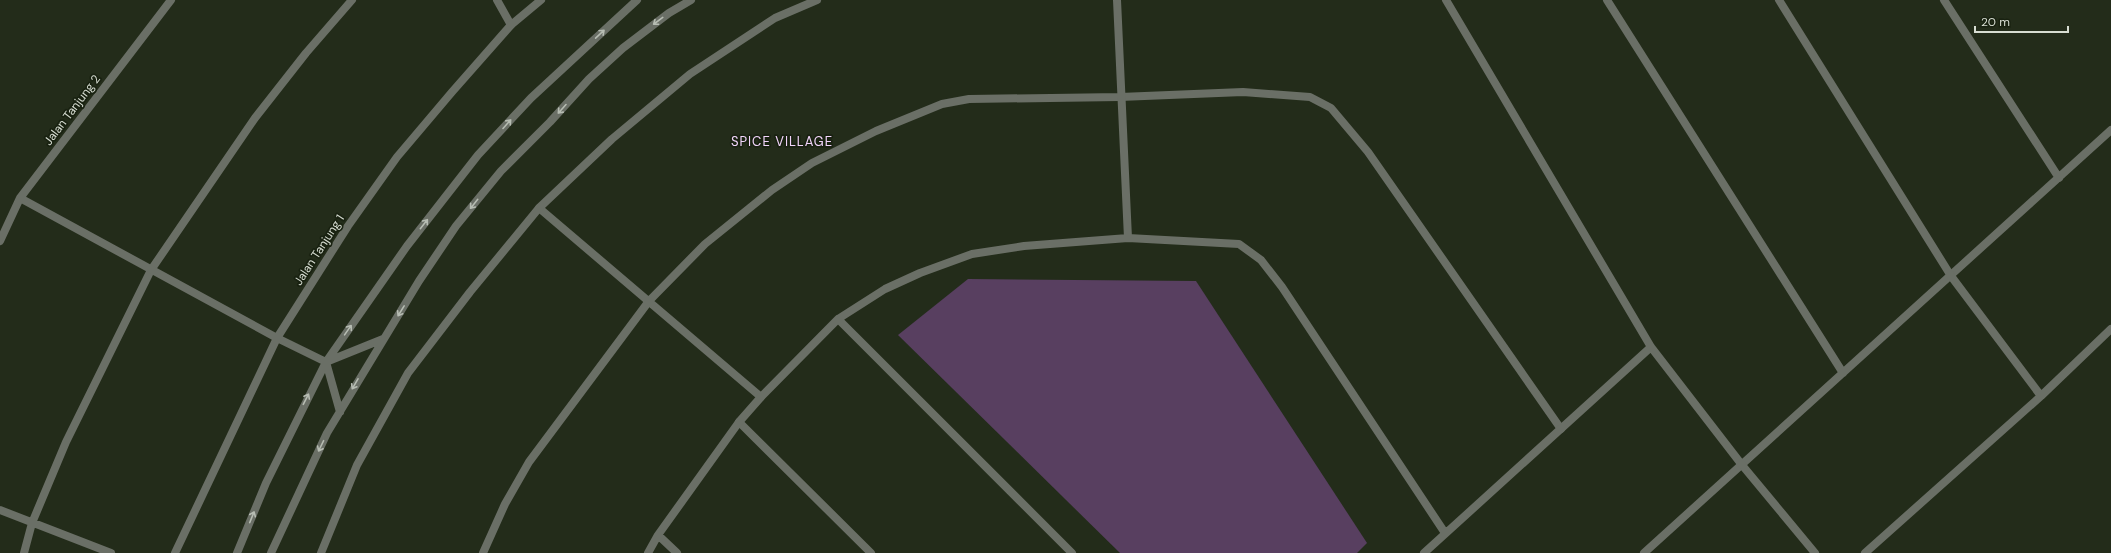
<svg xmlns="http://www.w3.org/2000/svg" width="2111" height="553" font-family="'DM Sans',sans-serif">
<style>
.green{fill:#583f60}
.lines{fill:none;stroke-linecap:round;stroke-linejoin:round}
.lane{stroke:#6a6f66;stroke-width:8}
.street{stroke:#6a6f66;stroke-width:8}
.oneway{stroke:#b6bcb2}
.labels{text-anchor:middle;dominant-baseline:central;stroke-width:3.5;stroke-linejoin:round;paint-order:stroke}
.street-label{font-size:12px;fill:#d7ddd2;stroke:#192211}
.neighbourhood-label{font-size:13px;letter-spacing:1px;fill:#f2d5fb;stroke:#192211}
</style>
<rect width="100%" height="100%" fill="#232c1a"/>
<path class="green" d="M968,279L1196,281L1367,543L1357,553H1120L898,335Z"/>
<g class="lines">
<path class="lane" d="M497,0L511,25
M1607,0L1843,373
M1944,0L2059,178
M539,208L761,397
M739,422L871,553
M0,510L111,553
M24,553L32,523L66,442L151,270L255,118L306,53L352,0
M483,553L505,504L529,462L649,301L705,244L772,190L812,163L876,131L942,104L969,99L1120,97L1243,92L1310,97L1331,108L1368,152L1561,429
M1644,553L2111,130"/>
<path class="street" d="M1117,0L1128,238
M1446,0L1651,347L1742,465L1815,553
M1779,0L1951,276L2041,396
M20,198L277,338L326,362L383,339
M0,241L20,198L171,0
M838,319L1072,553
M326,362L340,412
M658,535L677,553
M175,553L277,338L348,226L397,157L452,92L511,25L541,0
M237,553L266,483L326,362L407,246L478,155L531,98L637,0
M271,553L327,433L419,281L456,226L501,171L550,122L589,79L623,48L669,13L691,0
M321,553L357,465L408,373L470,292L539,208L612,139L690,74L775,18L817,0
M648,553L658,535L739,422L761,397L838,319L885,289L920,273L972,254L1024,246L1128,238L1239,244L1261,260L1282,287L1445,533
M1424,553L1651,347
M1865,553L2041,396L2111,329"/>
</g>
<defs><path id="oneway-shaft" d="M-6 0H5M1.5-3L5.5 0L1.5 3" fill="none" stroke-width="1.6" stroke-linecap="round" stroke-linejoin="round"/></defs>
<g class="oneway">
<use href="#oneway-shaft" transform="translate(658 21) rotate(143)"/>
<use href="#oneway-shaft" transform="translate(600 34) rotate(-43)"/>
<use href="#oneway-shaft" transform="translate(562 109) rotate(132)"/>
<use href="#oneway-shaft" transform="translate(507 124) rotate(-48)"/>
<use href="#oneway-shaft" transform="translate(474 204) rotate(129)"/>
<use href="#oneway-shaft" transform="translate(424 224) rotate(-52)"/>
<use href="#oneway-shaft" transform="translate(401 311) rotate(122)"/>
<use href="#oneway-shaft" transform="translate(348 330) rotate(-55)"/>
<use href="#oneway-shaft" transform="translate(355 384) rotate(120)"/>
<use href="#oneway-shaft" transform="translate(306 399) rotate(-63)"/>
<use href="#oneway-shaft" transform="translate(321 446) rotate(116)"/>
<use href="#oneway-shaft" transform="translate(252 517) rotate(-68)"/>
</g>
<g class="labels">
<g class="street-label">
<text transform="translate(72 110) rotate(-53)">Jalan Tanjung 2</text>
<text transform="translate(319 250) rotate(-57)">Jalan Tanjung 1</text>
</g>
<g class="neighbourhood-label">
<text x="782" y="141">SPICE VILLAGE</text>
</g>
</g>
<path d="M1975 26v6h93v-6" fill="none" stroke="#d7ddd2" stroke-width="2"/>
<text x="1981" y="26" font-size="12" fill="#d7ddd2" stroke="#192211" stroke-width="3" paint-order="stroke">20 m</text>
</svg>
